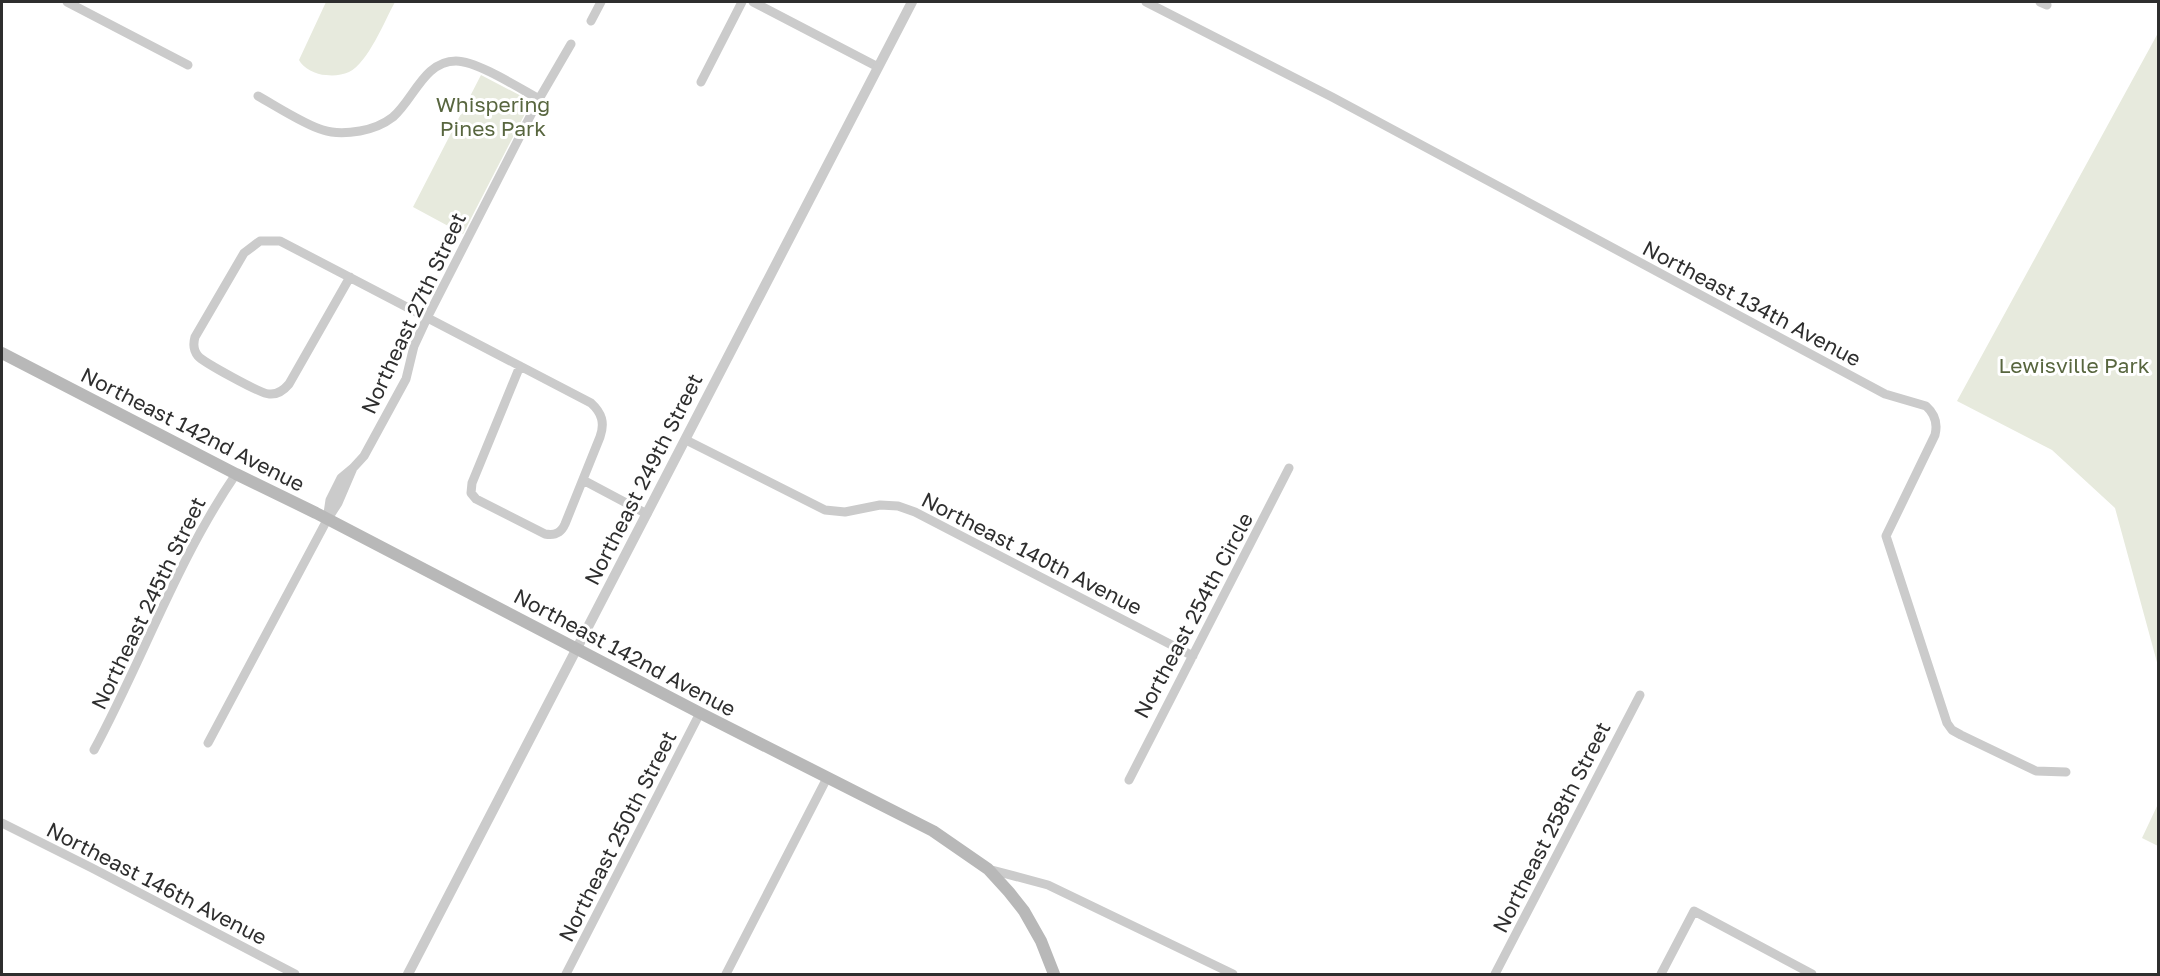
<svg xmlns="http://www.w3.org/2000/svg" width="2160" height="976" font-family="'Golos Text',sans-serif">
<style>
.green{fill:#e7eadd}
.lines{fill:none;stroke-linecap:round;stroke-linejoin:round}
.minor{stroke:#cbcbcb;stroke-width:9}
.tertiary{stroke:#cbcbcb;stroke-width:10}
.secondary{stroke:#b8b8b8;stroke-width:12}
.labels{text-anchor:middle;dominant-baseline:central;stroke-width:6;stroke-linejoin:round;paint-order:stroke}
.park-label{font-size:21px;fill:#58663f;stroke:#fff}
.street-label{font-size:21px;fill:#2e2e2e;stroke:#fff}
</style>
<rect width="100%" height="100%" fill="#fff"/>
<path class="green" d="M326,2H395C385,20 368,63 349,72C342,75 334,76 326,75C316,75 303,68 299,60Z
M2158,33V666L2115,508L2052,450L1957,401Z
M481,75L525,98L529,106L463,234L413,207Z
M2158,804V846L2142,838Z"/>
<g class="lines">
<path class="minor" d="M67,2L188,65
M753,2L878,67
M1146,2L1332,97L1885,394L1926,406C1935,414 1938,423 1935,435L1886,536L1947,723L1952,730L1961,735L2036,771L2066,772
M2040,2L2047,5
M591,21L601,2
M701,82L742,2
M258,96C276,106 305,125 323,130C335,134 348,133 360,131C371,129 384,124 393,117C414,99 424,61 456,61C477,61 519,88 539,99
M350,277L289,384C284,390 278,395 269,394C261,394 203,362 198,356C193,350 193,344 195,337L244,253L260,241H280L591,403C602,413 605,423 600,437L565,524C561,533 555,536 545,534L476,499L471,493L472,483L520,366
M686,440L825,510L845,512L880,505L898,506L915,512L1193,656
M583,480L647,514
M327,520L330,500L341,478L353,468L364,456L406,379L414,346L427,318L539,99L571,44
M208,743L327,520L338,503L353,468
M94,750C143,659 177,560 236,474
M1129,780L1289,468
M2,823L92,868L295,974
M988,869L1048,885L1233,974
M566,974L700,713
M726,974L827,778
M1495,974L1640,695
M1661,974L1694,911L1812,974"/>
<path class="tertiary" d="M408,974L912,2"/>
<path class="secondary" d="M2,353L236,474L316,513L700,713L933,831L988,869L1009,892L1024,911L1041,941L1054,974"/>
</g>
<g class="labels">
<g class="park-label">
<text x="493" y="104">Whispering<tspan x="493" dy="24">Pines Park</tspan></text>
<text x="2074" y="365">Lewisville Park</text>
</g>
<g class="street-label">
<text transform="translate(1752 303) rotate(28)">Northeast 134th Avenue</text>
<text transform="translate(413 313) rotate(-65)">Northeast 27th Street</text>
<text transform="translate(193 429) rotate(27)">Northeast 142nd Avenue</text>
<text transform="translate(643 479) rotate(-63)">Northeast 249th Street</text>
<text transform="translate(1032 553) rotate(27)">Northeast 140th Avenue</text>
<text transform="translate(148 603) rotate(-64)">Northeast 245th Street</text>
<text transform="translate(1193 615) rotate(-62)">Northeast 254th Circle</text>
<text transform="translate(625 652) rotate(28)">Northeast 142nd Avenue</text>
<text transform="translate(1551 827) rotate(-63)">Northeast 258th Street</text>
<text transform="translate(617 836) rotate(-63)">Northeast 250th Street</text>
<text transform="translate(157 883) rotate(27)">Northeast 146th Avenue</text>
</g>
</g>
<rect width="2160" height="976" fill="none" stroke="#2e2e2e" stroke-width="6"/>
</svg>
